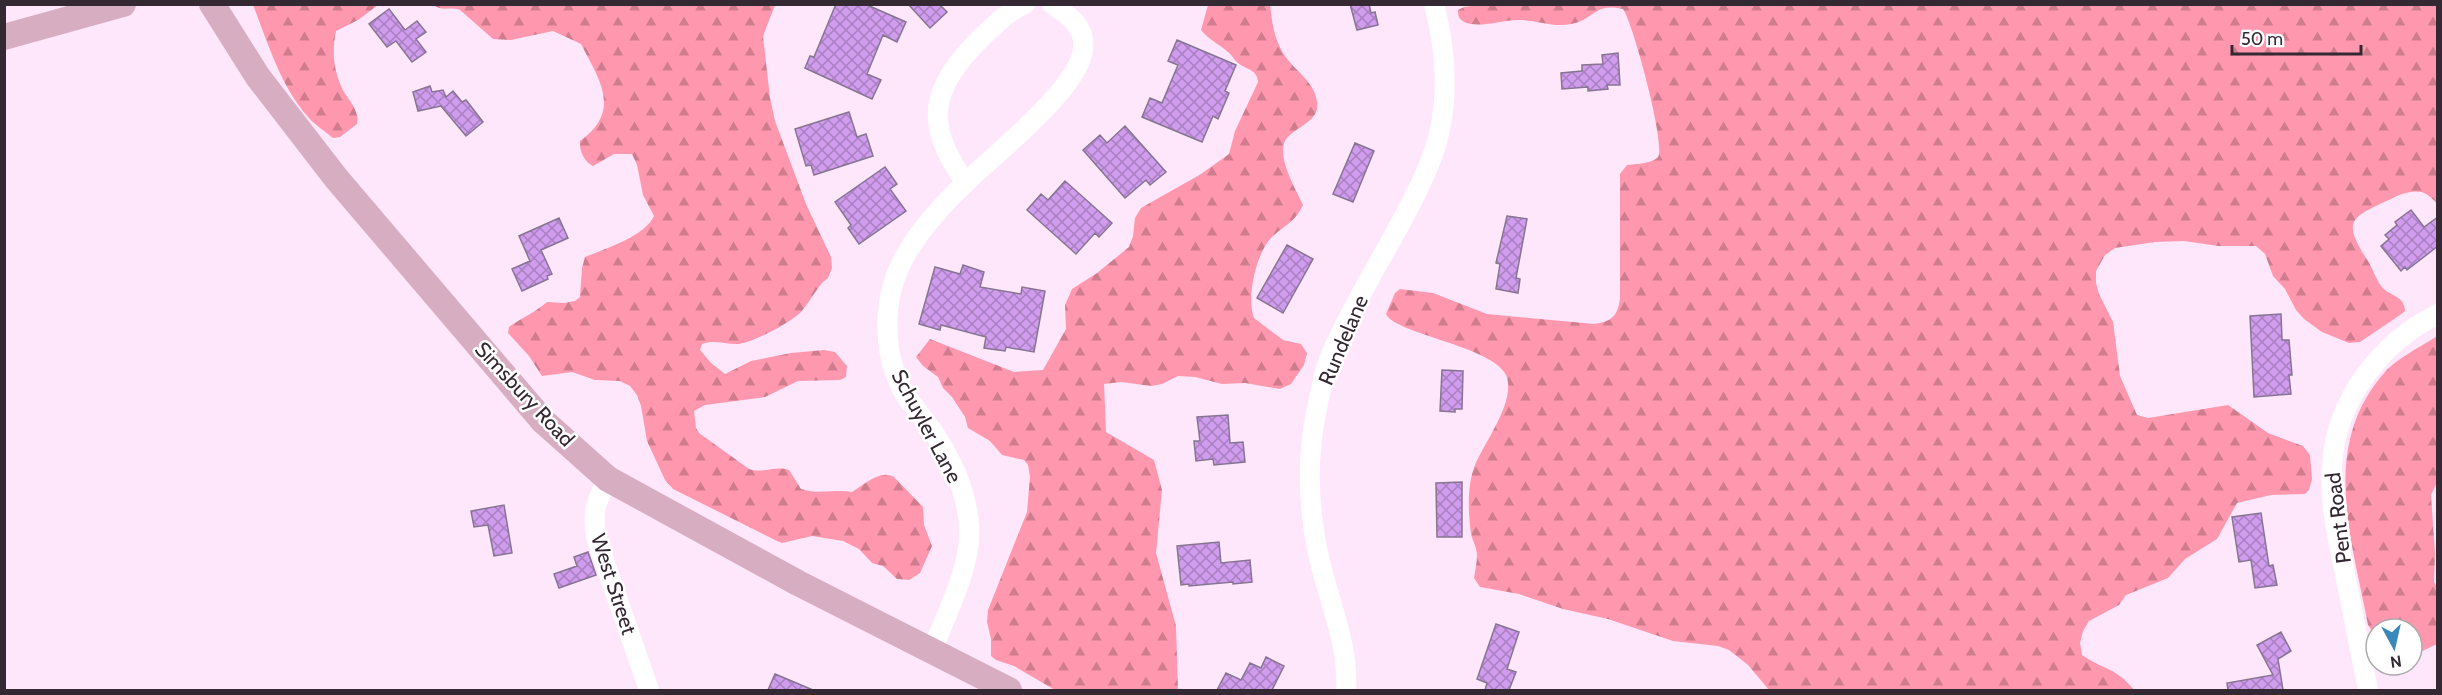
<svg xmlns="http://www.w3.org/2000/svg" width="2442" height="695" font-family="Cabin,sans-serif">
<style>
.forest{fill:url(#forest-firs)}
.building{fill:url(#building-cross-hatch);stroke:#867591;stroke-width:1.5}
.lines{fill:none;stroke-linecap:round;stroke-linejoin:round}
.minor{stroke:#fff;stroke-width:20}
.major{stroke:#d7adc2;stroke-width:26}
.labels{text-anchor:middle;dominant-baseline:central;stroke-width:5;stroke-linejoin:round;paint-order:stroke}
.street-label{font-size:21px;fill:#342933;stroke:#fff}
</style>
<defs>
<pattern id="forest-firs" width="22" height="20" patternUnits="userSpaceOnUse" patternTransform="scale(1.5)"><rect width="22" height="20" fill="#ff98ae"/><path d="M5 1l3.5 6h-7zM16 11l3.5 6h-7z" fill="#cf7c8e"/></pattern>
<pattern id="building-cross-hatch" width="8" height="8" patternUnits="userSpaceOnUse" patternTransform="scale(1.5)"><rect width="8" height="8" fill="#cf9cee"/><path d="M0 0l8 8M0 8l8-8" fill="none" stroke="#a97fc1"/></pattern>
</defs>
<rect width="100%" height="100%" fill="#ffe7fb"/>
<path class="forest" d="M1486,4L2437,5V203C2433,200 2431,197 2426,194C2416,188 2400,194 2391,199C2349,218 2342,221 2368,261C2373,269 2377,283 2384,289C2393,297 2404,296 2405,311L2400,315L2360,342L2349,343L2322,332L2304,319L2296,310L2285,289L2273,276L2265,254L2256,246H2218L2184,241L2155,242L2115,248L2105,255L2096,271V283L2099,294L2113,322L2120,376L2137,415L2148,418L2228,405L2268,433L2303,446L2310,455L2312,479L2309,490L2305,494L2271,495L2237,503L2217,539L2185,559L2168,578L2126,595L2119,605L2089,621L2083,631L2080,643L2082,655C2103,670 2116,667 2134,690H1769L1748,665L1729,650L1718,646L1673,641L1608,619L1563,609L1519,594L1480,587L1474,578C1475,571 1477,563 1477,555C1477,548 1472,540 1471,533C1468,512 1467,485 1475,465C1484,443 1517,400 1506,375C1492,346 1395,334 1386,314L1395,293L1400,289L1433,293L1487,314L1594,324C1612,322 1618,315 1620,298V174L1627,165C1635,164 1652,164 1658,157C1666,145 1633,23 1623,9C1594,2 1594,20 1571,24C1554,28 1537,20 1520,20C1503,19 1480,29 1464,22C1459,19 1458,16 1458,10L1464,7Z
M253,5H378L358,20L336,31C332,50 333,67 341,86C346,99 360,108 357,124L340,137L333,138C325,131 315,125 308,117C280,85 268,43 253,5Z
M434,5H775L763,36L770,98L775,121L806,204L831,257L832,268L828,278L823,282C815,291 809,303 801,312C788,324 756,341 739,344C726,345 715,339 702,344L700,350L711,363L725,374L751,361L791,353L824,350L835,352L847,366L846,377L840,380L798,381L765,397L705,405L694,411L696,428L699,433L749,469C762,474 775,465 789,470L801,489C819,495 835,489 852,492C864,485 880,469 894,477L923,507L924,525L932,546L920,573L909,580L897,579L883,566L872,563L859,549L843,541L812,536L782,543L777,541L673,489L665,480L647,441L641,406L637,395L630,386L620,381L595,380L572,372L542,376L529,356L508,333L509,327C521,318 536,312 547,302L564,303L575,301L580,297L582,268L585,257C605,249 645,236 654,216L643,195L637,165L632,154H614L593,166C584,162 579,150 580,141C622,111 600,81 581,44L553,31L511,40L493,39L460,10C451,6 442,12 434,5Z
M1208,5H1270C1272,22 1274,38 1283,53C1294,71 1314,80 1317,102C1321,126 1285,127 1283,148C1282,167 1296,189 1303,205C1294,224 1284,225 1271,238C1256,254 1246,298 1254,318L1283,340L1301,344L1307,353L1304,365L1291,384L1280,389L1245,383L1222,384L1195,377L1178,376L1162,384L1151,386L1121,382L1104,384L1106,432L1154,460L1162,490L1156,553L1176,626L1178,690H1055L1014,666L996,660L991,656V639L987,622L988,610L1027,512L1030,477L1028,465L1024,460L1002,455L990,441L968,428L965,417L952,397L943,388L938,377L923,366L916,357L930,339L1014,372L1043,370L1066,329L1065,305L1072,289L1097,273L1129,247L1133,236L1135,218L1141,208L1201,174L1229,154L1235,131L1258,82C1257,69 1247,70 1238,63C1234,60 1232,55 1228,52C1219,44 1209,40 1201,30Z
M2437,336L2438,480L2431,495L2435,553L2434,582L2438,589L2437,644L2412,656V629H2376V637L2368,625C2352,539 2319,446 2385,372C2396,359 2422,346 2437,336Z"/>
<path class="building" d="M836,4H865L906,22L897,42L883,35L867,74L881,80L872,99L805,68L810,56L814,57Z
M908,4H939L947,12L930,28Z
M1350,4H1369L1371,13L1375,12L1378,25L1357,30Z
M389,9L405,30L417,21L426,32L416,39L426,52L412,62L396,41L387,47L369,24Z
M1177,40L1236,65L1225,91L1229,93L1218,119L1213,116L1202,142L1142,117L1150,98L1162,103L1178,65L1168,61Z
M1618,53L1620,85H1607L1608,89L1588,91V87L1562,89L1561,73L1582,71V65L1603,64L1602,55Z
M430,86L432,92L443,90L446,97L453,91L462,102L466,100L483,122L466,136L441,106L418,111L413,92Z
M849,112L857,137L866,134L873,156L814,175L811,165L806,166L795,129Z
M1125,126L1166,172L1150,185L1146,180L1125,198L1083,150L1100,135L1107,143Z
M1355,143L1374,151L1353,202L1333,194Z
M885,167L897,184L890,189L906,211L859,244L848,228L851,225L835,202Z
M1065,181L1112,223L1099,237L1095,233L1076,254L1027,210L1041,194L1048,200Z
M2411,210L2424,227L2438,217V246L2407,270L2405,267L2401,271L2381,246L2389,239L2385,235L2397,225L2395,222Z
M1507,216L1527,219L1516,278L1520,279L1518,293L1496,289L1500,264L1496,263Z
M559,218L568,238L541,250L552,274L547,276L548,279L522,291L512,269L530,261L519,236Z
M1287,245L1313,259L1283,313L1257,298Z
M963,265L984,272L980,287L1021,294L1022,287L1045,291L1034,352L1006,347L1005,351L984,348L986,337L941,325L940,330L919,324L935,267L960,274Z
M2281,314L2282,340H2289L2292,375H2289L2291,394L2254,397L2250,316Z
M1442,370L1463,371L1462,409H1455V412L1440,411Z
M1228,415L1230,443L1243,442L1245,462L1214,465L1213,459L1196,461L1194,441H1200L1197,417Z
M1462,482V537H1437L1436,483Z
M504,505L512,553L494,556L488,525L474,527L471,511Z
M2261,513L2269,566L2273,565L2277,585L2255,588L2251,560L2239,562L2232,517Z
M1219,542L1221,563L1250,560L1252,582L1233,584V582L1189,586V584L1181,585L1177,546Z
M588,552L596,575L559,588L554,574L577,566L574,557Z
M1496,624L1519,632L1507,669L1516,672L1509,690H1485L1487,683L1477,679Z
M2281,632L2291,651L2278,659L2283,690H2228L2227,683L2273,675L2257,645Z
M1266,657L1284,666L1272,690H1217L1226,673L1241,680L1250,663L1261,668Z
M775,674L813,690H768Z"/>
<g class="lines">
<path class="minor" d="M966,183C923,125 930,88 981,38C994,26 1008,11 1025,4
M608,479C596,502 592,510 596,537L649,690
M932,651C946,614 972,566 969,526C967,493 952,460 934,433C924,418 911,405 902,389C882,351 883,299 902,262C915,235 937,211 958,190C988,159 1078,91 1083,50C1086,27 1069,15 1052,4
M1346,690C1349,649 1331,606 1321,566C1309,517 1306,463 1316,413C1319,398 1322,383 1326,368C1333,347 1344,326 1355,306C1380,257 1412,209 1432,157C1450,108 1447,54 1434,4
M2368,690C2360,650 2352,610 2344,569C2337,535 2329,500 2332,465C2336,400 2381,342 2438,314"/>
<path class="major" d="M212,4L258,77L336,178L543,421L608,479L798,583L1009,690
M4,37L123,4"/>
</g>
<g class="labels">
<g class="street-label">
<text transform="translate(1343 340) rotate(-67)">Rundelane</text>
<text transform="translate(525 394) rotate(47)">Simsbury Road</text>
<text transform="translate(927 426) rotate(62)">Schuyler Lane</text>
<text transform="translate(2338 518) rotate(-97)">Pent Road</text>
<text transform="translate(614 584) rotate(72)">West Street</text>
</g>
</g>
<rect width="2442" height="695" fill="none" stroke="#342933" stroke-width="12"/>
<g transform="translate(2394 647) rotate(172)"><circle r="28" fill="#ffffff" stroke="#aea9ad" stroke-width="1.5"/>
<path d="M0-4.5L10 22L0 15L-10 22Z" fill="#3888b9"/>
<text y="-9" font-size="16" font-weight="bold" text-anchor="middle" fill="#342933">N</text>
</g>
<path d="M2232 45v9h129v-9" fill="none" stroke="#342933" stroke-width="3"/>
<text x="2241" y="45" font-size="18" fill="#342933" stroke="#ffffff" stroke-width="4.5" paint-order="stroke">50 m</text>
</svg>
